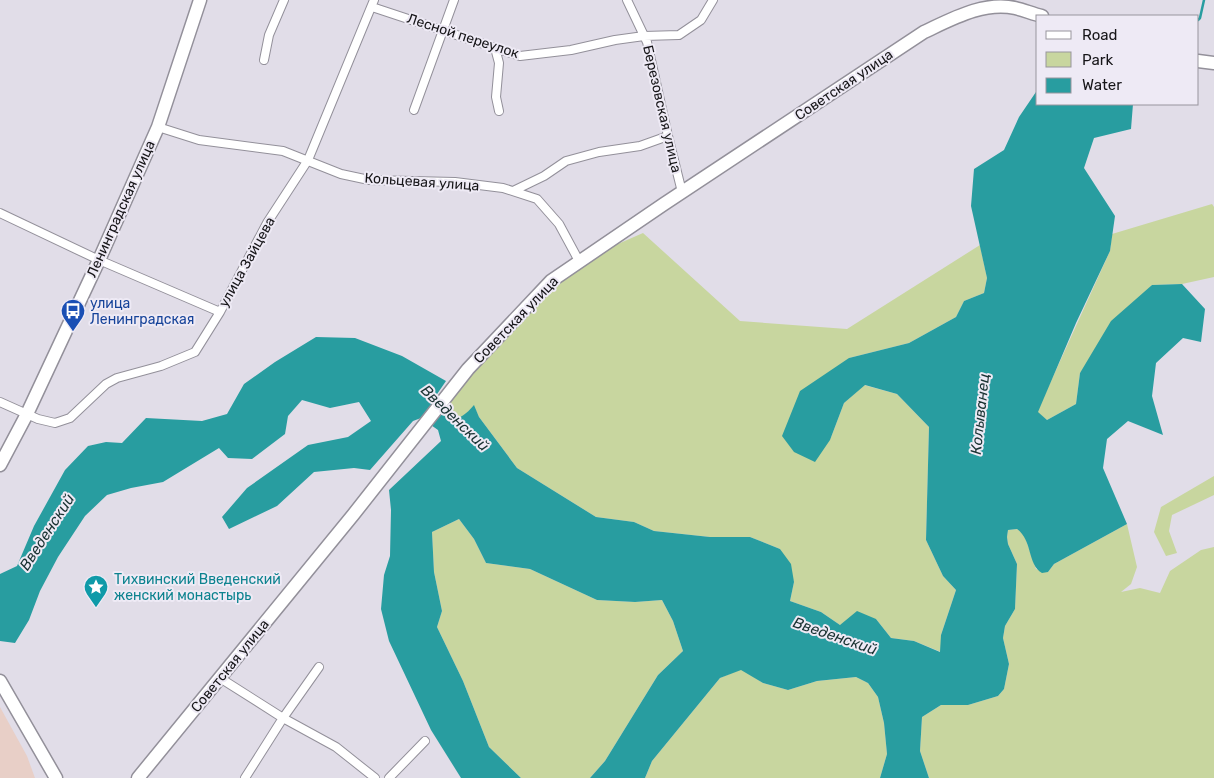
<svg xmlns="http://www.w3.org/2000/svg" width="1214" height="778" font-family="Rubik,sans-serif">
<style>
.industrial{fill:#e8cfc7}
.green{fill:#c8d69f}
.water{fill:#289da0}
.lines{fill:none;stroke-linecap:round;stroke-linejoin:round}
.stream{stroke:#289da0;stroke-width:2.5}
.street-casing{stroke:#93909a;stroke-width:10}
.primary-casing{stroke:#93909a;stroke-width:15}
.street{stroke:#fff;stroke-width:8}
.primary{stroke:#fff;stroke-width:12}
.labels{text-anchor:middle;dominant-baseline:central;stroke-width:4;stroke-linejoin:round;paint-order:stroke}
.street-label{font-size:14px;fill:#161518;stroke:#eeeaf5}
.transit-label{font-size:14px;fill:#164399;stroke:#eeeaf5;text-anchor:start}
.culture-label{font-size:14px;fill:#0d838f;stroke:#eeeaf5;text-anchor:start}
.water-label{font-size:15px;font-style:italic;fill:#193232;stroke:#eeeaf5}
</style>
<rect width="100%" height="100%" fill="#e1dde8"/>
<path class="industrial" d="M0,707L27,756L35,778H0Z"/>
<path class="green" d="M1212,204L1214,207V277L1182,284L1152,285L1080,373L1076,404L1047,420L1037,412L1110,251L1112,234Z
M643,233L740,321L847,329L980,245L987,278L984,293L964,301L956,317L909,343L849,358L830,440L844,403L864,385L897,394L929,427L926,540L943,576L956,590L941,635V652L914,641L891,638L876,619L840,625L821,612L790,601L794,582L780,549L750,537H710L654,531L634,522L596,517L517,468L479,417L474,406C461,419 456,425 439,412L446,397L579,261Z
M1214,476V495L1172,515L1169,531L1177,553L1166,556L1154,532L1161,507Z
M459,519L474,539L486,563L530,569L597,600L635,602L662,600L673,621L683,651L658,675L605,761L590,778H521L489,747L463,681L437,627L442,611L434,572L432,532Z
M1127,524L1137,567L1131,584L1121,592L1140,588L1160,593L1170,571L1201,550L1214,547V778H929L920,751L922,717L941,705H968L998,696L1004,689L1009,664L1003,638L1005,626L1015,609L1017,564L1008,544L1007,537L1008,530L1017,529L1024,534L1036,569L1048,572L1054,564Z
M741,669L763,683L788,690L817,681L856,677L868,683L878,697L884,723L887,754L880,778H645L652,761L720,678Z"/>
<path class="water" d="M1038,89V104H1133L1131,129L1094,138L1084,168L1115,216L1110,251L1076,323L1038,412L1047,420L1076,404L1080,373L1111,321L1152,285L1182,284L1205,309L1201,342L1183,338L1156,363L1152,396L1163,435L1128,421L1107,439L1103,468L1127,524L1054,564L1048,572L1042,573C1027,564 1033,541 1017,529L1008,530L1007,537L1008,544L1017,564L1015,609L1005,626L1003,638L1009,664L1004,689L998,696L968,705H941L922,717L920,751L929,778H880L887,754L884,723L878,697L868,683L856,677L817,681L788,690L763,683L741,670L720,678L652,761L645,778H590L605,761L658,675L683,651L673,621L662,600L635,602L597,600L530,569L486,563L474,539L459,519L432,532L434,572L442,611L437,627L463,681L489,747L521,778H461L431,730L389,641L381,609L384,575L390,556L391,510L389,490L441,441L438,430L421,418L413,421L370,470L354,468L314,472L277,506L229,529L222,517L247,488L308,445L348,437L371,421L359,402L330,408L302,400L288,416L285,434L252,459L228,458L219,448L163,482L131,488L107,495L85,516L58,557L40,591L29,620L15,643L0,641V574L17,566L34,526L65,470L88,446L106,442L122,443L146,418L202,421L227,414L244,384L275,362L316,337L355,338L402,356L446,381L433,400C445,424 457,425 474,405L479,417L517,468L596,517L634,522L654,531L710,537H750L780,549L791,564L794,582L790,601L821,612L840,625L857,611L876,619L891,638L914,641L940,652L941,635L956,590L943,576L926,540L929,427L897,394L865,385L844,403L830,440L815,462L794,452L782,436L800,391L849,358L909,343L956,317L964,301L984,293L987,278L971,206L974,169L1004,150L1019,117Z"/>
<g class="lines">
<path class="stream" d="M1198,20L1200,18L1204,0"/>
<defs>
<path id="street" d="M627,0L647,42L668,136L682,192
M372,7L520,56L571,50L615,40L644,36L679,35L701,20L713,0
M495,48L499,63L496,97L499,111
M264,60L269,35L284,0
M414,110L454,0
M158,127L199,140L283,151L341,174L369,180L455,182L503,188L537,199L559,224L579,261
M513,191L544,176L566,161L599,152L640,146L668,136
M0,213L99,260L220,312
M0,402L38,419L55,423L70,418L106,384L117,378L161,366L195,352L220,312L267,223L308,160L374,0
M220,678L283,718L336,747L375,778
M245,778L283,718L319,667
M389,778L425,741"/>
<path id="primary" d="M1198,61L1214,63
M0,465L27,414L99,260L158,127L200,0
M0,681L56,778
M138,778L353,515L468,369L551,281L664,204L924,32C952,19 984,1 1015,8C1024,10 1033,14 1042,16"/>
</defs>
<use href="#street" class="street-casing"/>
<use href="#primary" class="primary-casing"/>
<use href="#street" class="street"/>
<use href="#primary" class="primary"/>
</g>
<defs>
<symbol id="bus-pin" viewBox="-11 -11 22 30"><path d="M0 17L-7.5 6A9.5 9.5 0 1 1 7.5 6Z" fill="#1a4fb4" stroke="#eeeaf5"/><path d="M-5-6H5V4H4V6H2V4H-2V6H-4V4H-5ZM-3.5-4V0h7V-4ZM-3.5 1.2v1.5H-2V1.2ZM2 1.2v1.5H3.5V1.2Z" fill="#fff"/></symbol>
<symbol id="sight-pin" viewBox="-11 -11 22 30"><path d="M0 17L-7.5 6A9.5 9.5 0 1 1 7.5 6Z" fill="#0f9aa8" stroke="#eeeaf5"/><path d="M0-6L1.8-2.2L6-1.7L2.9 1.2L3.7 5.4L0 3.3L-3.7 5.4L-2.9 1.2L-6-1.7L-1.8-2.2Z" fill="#fff"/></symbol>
</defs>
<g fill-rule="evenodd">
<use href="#bus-pin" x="59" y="297" width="28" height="38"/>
<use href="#sight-pin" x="82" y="573" width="28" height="38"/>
</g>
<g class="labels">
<g class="street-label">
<text transform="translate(463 36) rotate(18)">Лесной переулок</text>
<text transform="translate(844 85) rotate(-34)">Советская улица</text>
<text transform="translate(662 109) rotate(77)">Березовская улица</text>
<text transform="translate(422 182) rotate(4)">Кольцевая улица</text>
<text transform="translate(121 209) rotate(-66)">Ленинградская улица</text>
<text transform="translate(247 262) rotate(-61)">улица Зайцева</text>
<text transform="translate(516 320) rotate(-46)">Советская улица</text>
<text transform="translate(230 666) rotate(-51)">Советская улица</text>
</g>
<g class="transit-label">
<text x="90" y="303">улица<tspan x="90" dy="16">Ленинградская</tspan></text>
</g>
<g class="culture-label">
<text x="114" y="579">Тихвинский Введенский<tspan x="114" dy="16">женский монастырь</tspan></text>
</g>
<g class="water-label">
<text transform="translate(980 414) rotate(-84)">Колыванец</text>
<text transform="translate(455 418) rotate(44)">Введенский</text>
<text transform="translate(47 532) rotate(-57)">Введенский</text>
<text transform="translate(835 636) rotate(19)">Введенский</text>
</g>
</g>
<rect x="1036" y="15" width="162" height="90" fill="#eeeaf5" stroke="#98959d"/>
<rect x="1046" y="31" width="25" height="8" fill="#ffffff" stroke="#98959d"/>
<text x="1082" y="40" font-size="15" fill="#161518">Road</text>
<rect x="1046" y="52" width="25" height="15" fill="#c8d69f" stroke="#98959d"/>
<text x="1082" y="65" font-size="15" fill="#161518">Park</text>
<rect x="1046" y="78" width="25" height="15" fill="#289da0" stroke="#98959d"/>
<text x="1082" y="90" font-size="15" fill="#161518">Water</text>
</svg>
